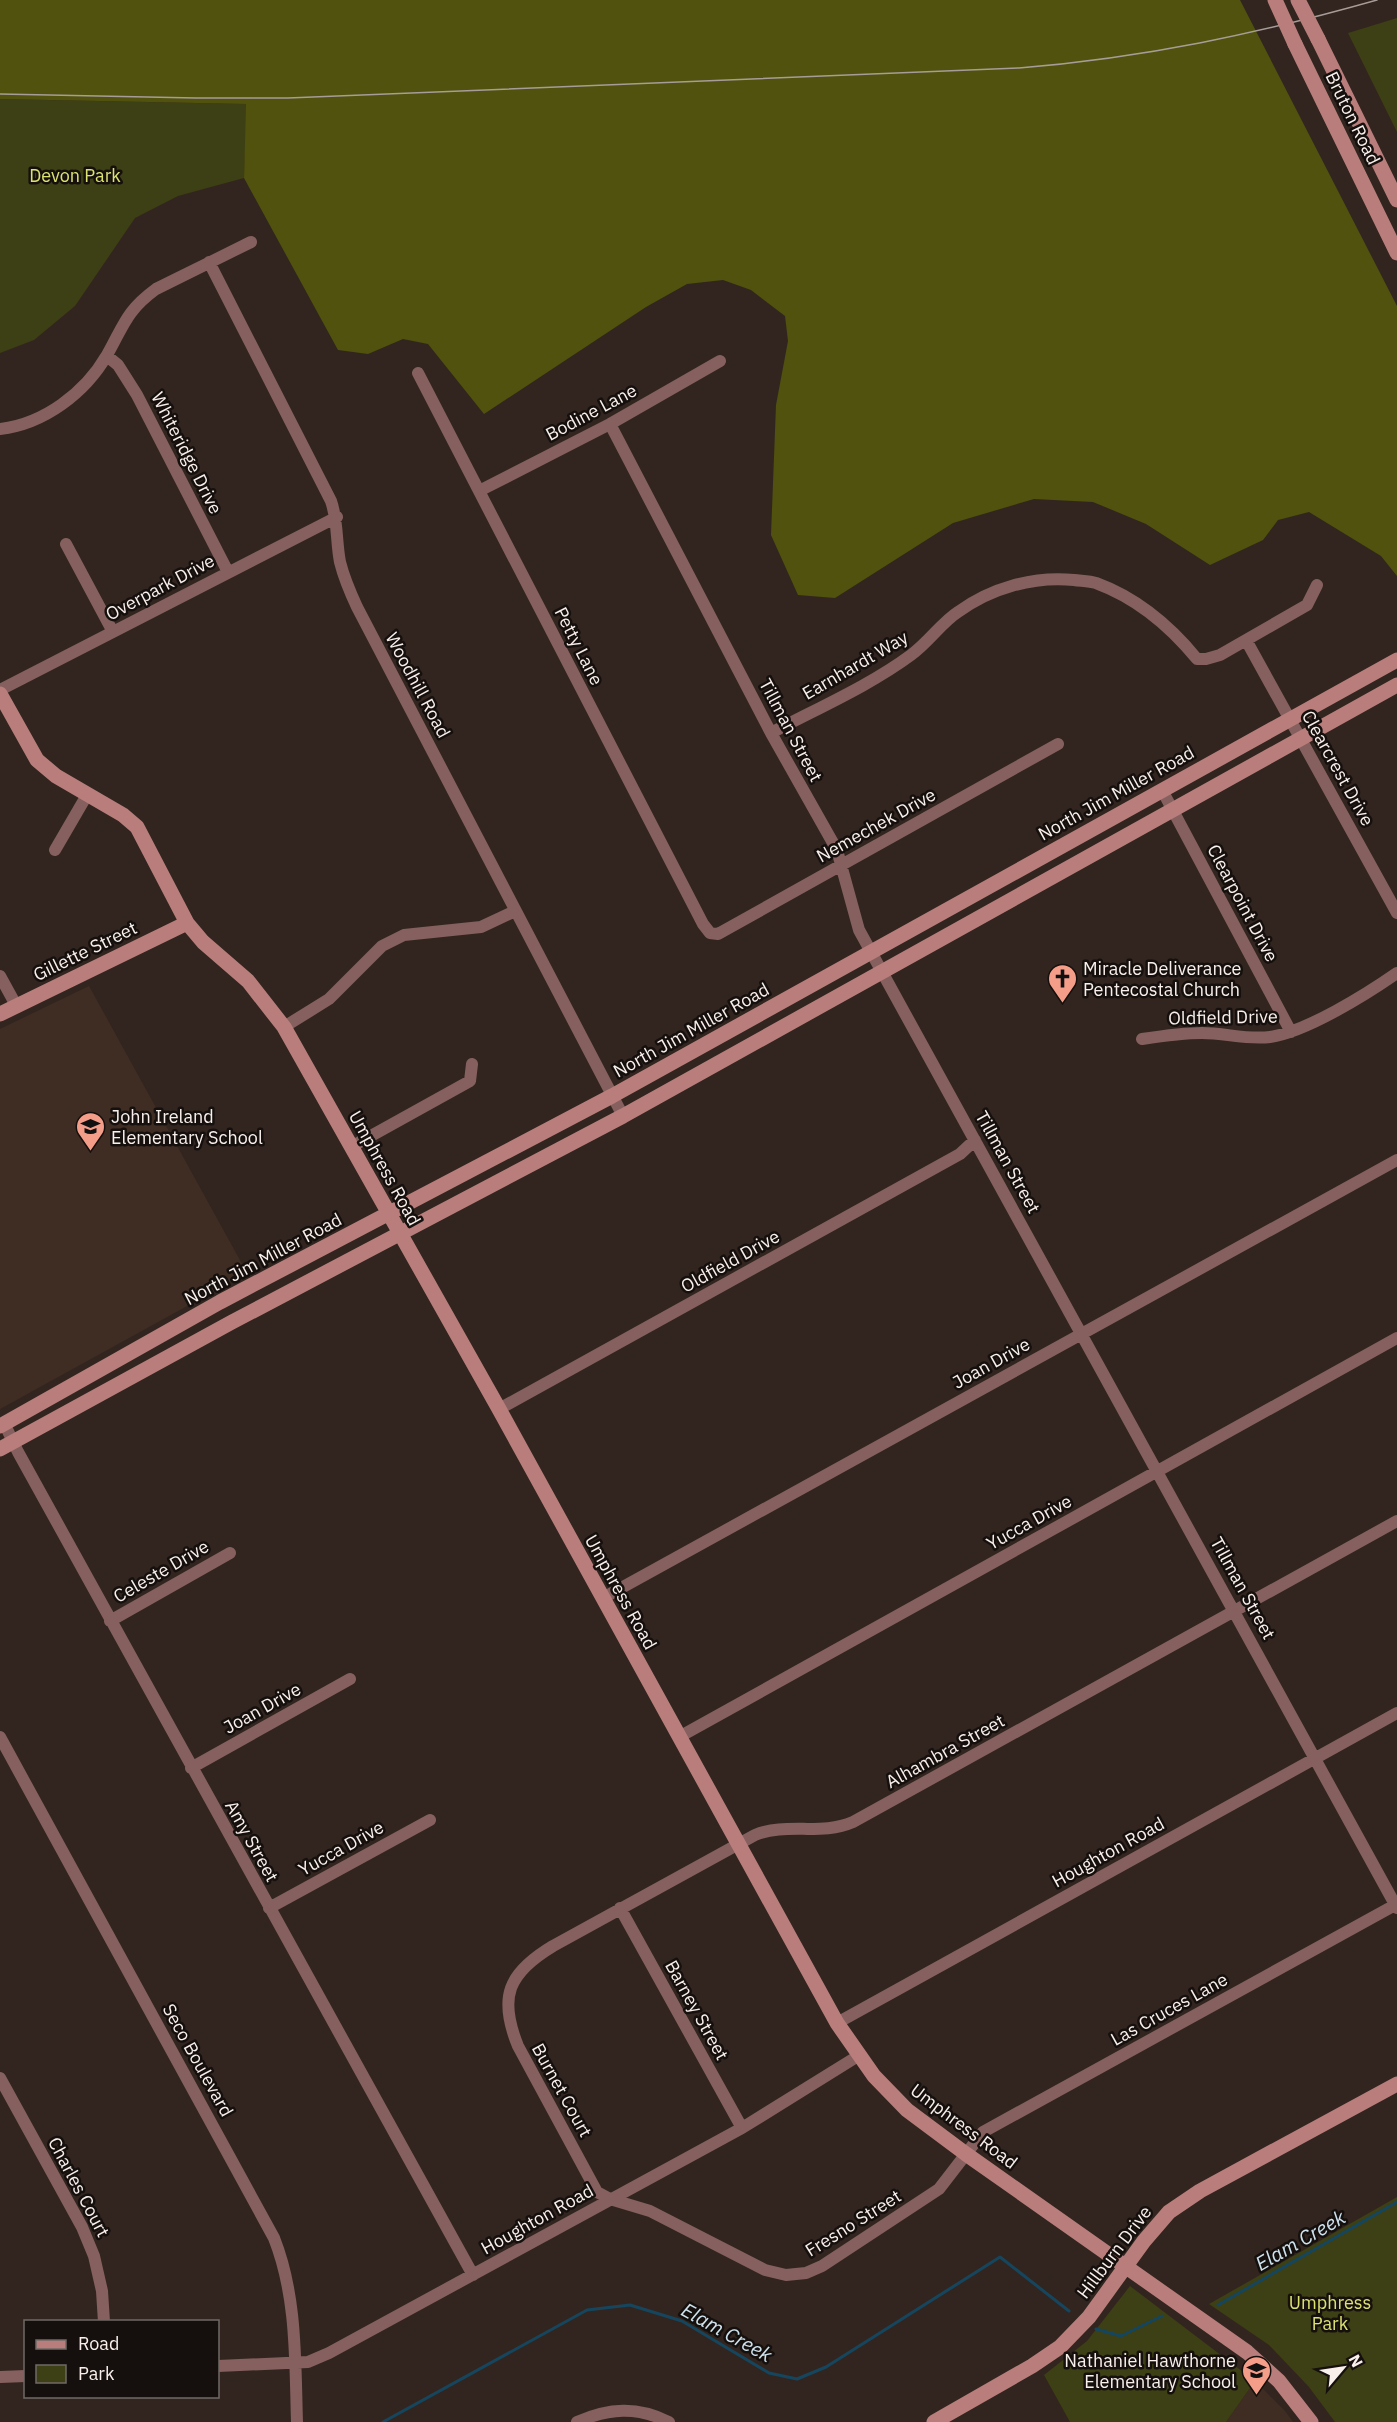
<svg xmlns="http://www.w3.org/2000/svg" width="1397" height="2422" font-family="'IBM Plex Sans',sans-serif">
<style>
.built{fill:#3f2d24}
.green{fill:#3d3f14}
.forest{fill:#50520e}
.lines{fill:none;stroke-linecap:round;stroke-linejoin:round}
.stream{stroke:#16465e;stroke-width:3}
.street{stroke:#85605e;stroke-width:12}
.secondary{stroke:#b97e7b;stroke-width:15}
.tram{stroke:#a79c98;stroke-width:1.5}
.secondary-bridge{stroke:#b97e7b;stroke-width:15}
.labels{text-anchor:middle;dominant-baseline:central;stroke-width:5;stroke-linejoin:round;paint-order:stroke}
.street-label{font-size:18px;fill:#f9f0ec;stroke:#15100d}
.park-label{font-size:18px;fill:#dce270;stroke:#15100d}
.poi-label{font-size:18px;fill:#f9f0ec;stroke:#15100d;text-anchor:start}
.water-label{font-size:20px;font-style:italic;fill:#cfe3ef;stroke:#15100d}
</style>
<rect width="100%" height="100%" fill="#32251f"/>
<path class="built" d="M89,986L247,1273L0,1409V1029Z
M1255,2381L1285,2411L1293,2422H1226Z"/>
<path class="green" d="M1397,18V132L1348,33Z
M0,99L247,104L244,178L178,196L135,218L75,306L34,340L0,353Z
M1397,2197V2422H1335L1309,2387L1269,2345L1209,2304Z
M1130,2286L1255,2381L1226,2422H1070L1044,2375L1087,2341Z"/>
<path class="forest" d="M0,0H1240L1397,306V576L1381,556L1309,512L1278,520L1263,540L1210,565L1146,524L1093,502L1034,499L953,523L835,598L798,595L771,535L776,405L788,341L785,316L751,290L723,280L687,284L646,307L484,414L428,344L403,339L368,354L338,350L244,178L246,104L0,99Z"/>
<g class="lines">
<path class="stream" d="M1218,2305L1397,2202
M1096,2329L1121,2336L1162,2316
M383,2422L587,2310L630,2305L682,2321L769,2373L797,2379L826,2367L1000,2257L1069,2311"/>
<path class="street" d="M209,262L331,501C338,521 336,542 340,562C344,578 350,592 357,607L623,1116
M107,356L118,365L137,395L228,572
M418,373L703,924L710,933L718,934L1058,744
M610,424L771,733L837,850L859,930L1397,1908
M0,429C44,424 85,393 107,355C124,325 126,311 156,289L251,242
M479,491L610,424L720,361
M66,544L113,632
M1246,640L1397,913
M0,690L337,517
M771,733C818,708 869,686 911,655C929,642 942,622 958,612C991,588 1033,576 1074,580C1081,581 1089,581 1096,583C1137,598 1170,626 1197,659H1206L1220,655L1307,605L1317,585
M1162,790L1291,1032
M55,850L87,795
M0,976L17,1007
M284,1027L329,999L382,946L404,935L481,927L515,911
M1142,1039C1162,1036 1182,1033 1202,1033C1225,1033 1247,1040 1270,1037C1306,1032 1367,994 1397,973
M351,1147L470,1081L472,1064
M499,1409L960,1154L975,1140
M4,1423L18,1452L473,2275
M1397,1521L853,1822C821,1836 787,1822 755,1835L553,1946C508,1973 498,1997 518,2046L597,2192L610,2199L650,2211L765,2270L786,2275L806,2273L822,2266L939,2189L983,2132L1397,1904
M603,1598L1397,1160
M110,1621L230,1553
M0,1737L274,2238C297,2296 295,2360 297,2422
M679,1737L1397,1338
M191,1768L350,1679
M269,1908L430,1820
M620,1908L742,2128
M837,2023L1397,1713
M0,2078L82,2227L94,2256L102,2291L104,2322
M218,2366L308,2362L329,2353L742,2128L858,2056
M0,2377L26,2376
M577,2422C609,2408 637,2406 669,2422"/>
<path class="secondary" d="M1318,39L1397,200
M1295,44L1397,253
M0,694L37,760L56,776L123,815L137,827L187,923L203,942L248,981L284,1027L499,1409L837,2023L874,2076L907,2110L966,2154L1247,2352L1279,2381L1311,2422
M0,1014L187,923
M0,1426L220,1302L612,1096L1397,660
M0,1449L232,1322L623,1116L1397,685
M934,2422L1032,2366L1060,2347L1089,2317L1144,2241L1169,2212L1200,2191L1397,2084"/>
<path class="tram" d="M0,94L196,98H288L1019,68C1143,58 1257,34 1377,0"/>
<path class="secondary-bridge" d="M1275,0L1295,44
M1298,0L1318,39"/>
</g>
<defs>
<symbol id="church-pin" viewBox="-11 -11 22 30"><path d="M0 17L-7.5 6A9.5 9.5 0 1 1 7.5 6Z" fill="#f49e8a" stroke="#15100d"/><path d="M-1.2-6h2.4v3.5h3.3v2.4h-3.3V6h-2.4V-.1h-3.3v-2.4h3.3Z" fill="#111"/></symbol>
<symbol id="school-pin" viewBox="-11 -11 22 30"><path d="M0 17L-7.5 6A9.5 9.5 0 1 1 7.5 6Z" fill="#f49e8a" stroke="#15100d"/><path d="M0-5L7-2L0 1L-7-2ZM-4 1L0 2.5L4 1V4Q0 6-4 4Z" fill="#111"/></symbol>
</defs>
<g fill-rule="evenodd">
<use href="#church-pin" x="1046" y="962" width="33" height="45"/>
<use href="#school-pin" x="74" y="1110" width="33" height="45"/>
<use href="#school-pin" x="1240" y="2354" width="33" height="45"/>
</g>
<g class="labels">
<g class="street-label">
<text transform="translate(1353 118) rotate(64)">Bruton Road</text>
<text transform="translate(591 412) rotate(-28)">Bodine Lane</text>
<text transform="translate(187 453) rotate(63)">Whiteridge Drive</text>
<text transform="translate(160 587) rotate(-28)">Overpark Drive</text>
<text transform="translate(579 646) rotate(63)">Petty Lane</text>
<text transform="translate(855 665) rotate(-30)">Earnhardt Way</text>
<text transform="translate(418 685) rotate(62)">Woodhill Road</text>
<text transform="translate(791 730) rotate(62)">Tillman Street</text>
<text transform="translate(1338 768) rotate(61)">Clearcrest Drive</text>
<text transform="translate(1116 793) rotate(-29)">North Jim Miller Road</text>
<text transform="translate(876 825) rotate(-29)">Nemechek Drive</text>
<text transform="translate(1243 903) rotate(62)">Clearpoint Drive</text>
<text transform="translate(85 951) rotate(-26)">Gillette Street</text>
<text transform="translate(1223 1017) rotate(-1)">Oldfield Drive</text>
<text transform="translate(691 1030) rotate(-29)">North Jim Miller Road</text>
<text transform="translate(1008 1162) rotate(61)">Tillman Street</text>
<text transform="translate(385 1168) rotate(61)">Umphress Road</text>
<text transform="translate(263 1259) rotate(-28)">North Jim Miller Road</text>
<text transform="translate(730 1261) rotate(-29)">Oldfield Drive</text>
<text transform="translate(991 1363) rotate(-29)">Joan Drive</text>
<text transform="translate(1029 1522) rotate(-29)">Yucca Drive</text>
<text transform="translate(161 1571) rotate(-30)">Celeste Drive</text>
<text transform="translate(1243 1588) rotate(61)">Tillman Street</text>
<text transform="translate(621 1592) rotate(61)">Umphress Road</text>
<text transform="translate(262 1708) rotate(-29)">Joan Drive</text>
<text transform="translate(945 1751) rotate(-29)">Alhambra Street</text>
<text transform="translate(252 1841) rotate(61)">Amy Street</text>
<text transform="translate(341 1848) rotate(-29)">Yucca Drive</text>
<text transform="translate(1108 1852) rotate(-29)">Houghton Road</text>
<text transform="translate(1169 2009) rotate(-29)">Las Cruces Lane</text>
<text transform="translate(697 2010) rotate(61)">Barney Street</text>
<text transform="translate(198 2060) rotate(61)">Seco Boulevard</text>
<text transform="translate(562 2090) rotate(61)">Burnet Court</text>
<text transform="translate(964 2126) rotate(37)">Umphress Road</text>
<text transform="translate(79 2187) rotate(62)">Charles Court</text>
<text transform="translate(537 2219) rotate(-29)">Houghton Road</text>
<text transform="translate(853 2223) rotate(-32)">Fresno Street</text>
<text transform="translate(1114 2252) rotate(-53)">Hillburn Drive</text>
</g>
<g class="park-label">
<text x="75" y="175">Devon Park</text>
<text x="1330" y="2302">Umphress<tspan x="1330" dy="21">Park</tspan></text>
</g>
<g class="poi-label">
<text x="1083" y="968">Miracle Deliverance<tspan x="1083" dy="21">Pentecostal Church</tspan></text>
<text x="111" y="1116">John Ireland<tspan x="111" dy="21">Elementary School</tspan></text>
<text x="1236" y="2360" text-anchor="end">Nathaniel Hawthorne<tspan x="1236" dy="21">Elementary School</tspan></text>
</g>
<g class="water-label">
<text transform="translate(1300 2240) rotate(-30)">Elam Creek</text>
<text transform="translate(727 2332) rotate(29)">Elam Creek</text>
</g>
</g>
<rect x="24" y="2320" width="195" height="78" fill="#15100d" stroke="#706a66" stroke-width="1.5"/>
<rect x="36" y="2340" width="30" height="9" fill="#b97e7b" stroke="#706a66" stroke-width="1.5"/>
<text x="78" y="2350" font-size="18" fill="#f9f0ec">Road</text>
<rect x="36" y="2365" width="30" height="18" fill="#3d3f14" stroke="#706a66" stroke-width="1.5"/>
<text x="78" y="2380" font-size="18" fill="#f9f0ec">Park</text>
<g transform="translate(1343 2368) rotate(61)" stroke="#15100d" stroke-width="4.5" paint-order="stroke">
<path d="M0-4.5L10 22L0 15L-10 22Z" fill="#f9f0ec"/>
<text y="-9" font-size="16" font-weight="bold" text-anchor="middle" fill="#f9f0ec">N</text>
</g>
</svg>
